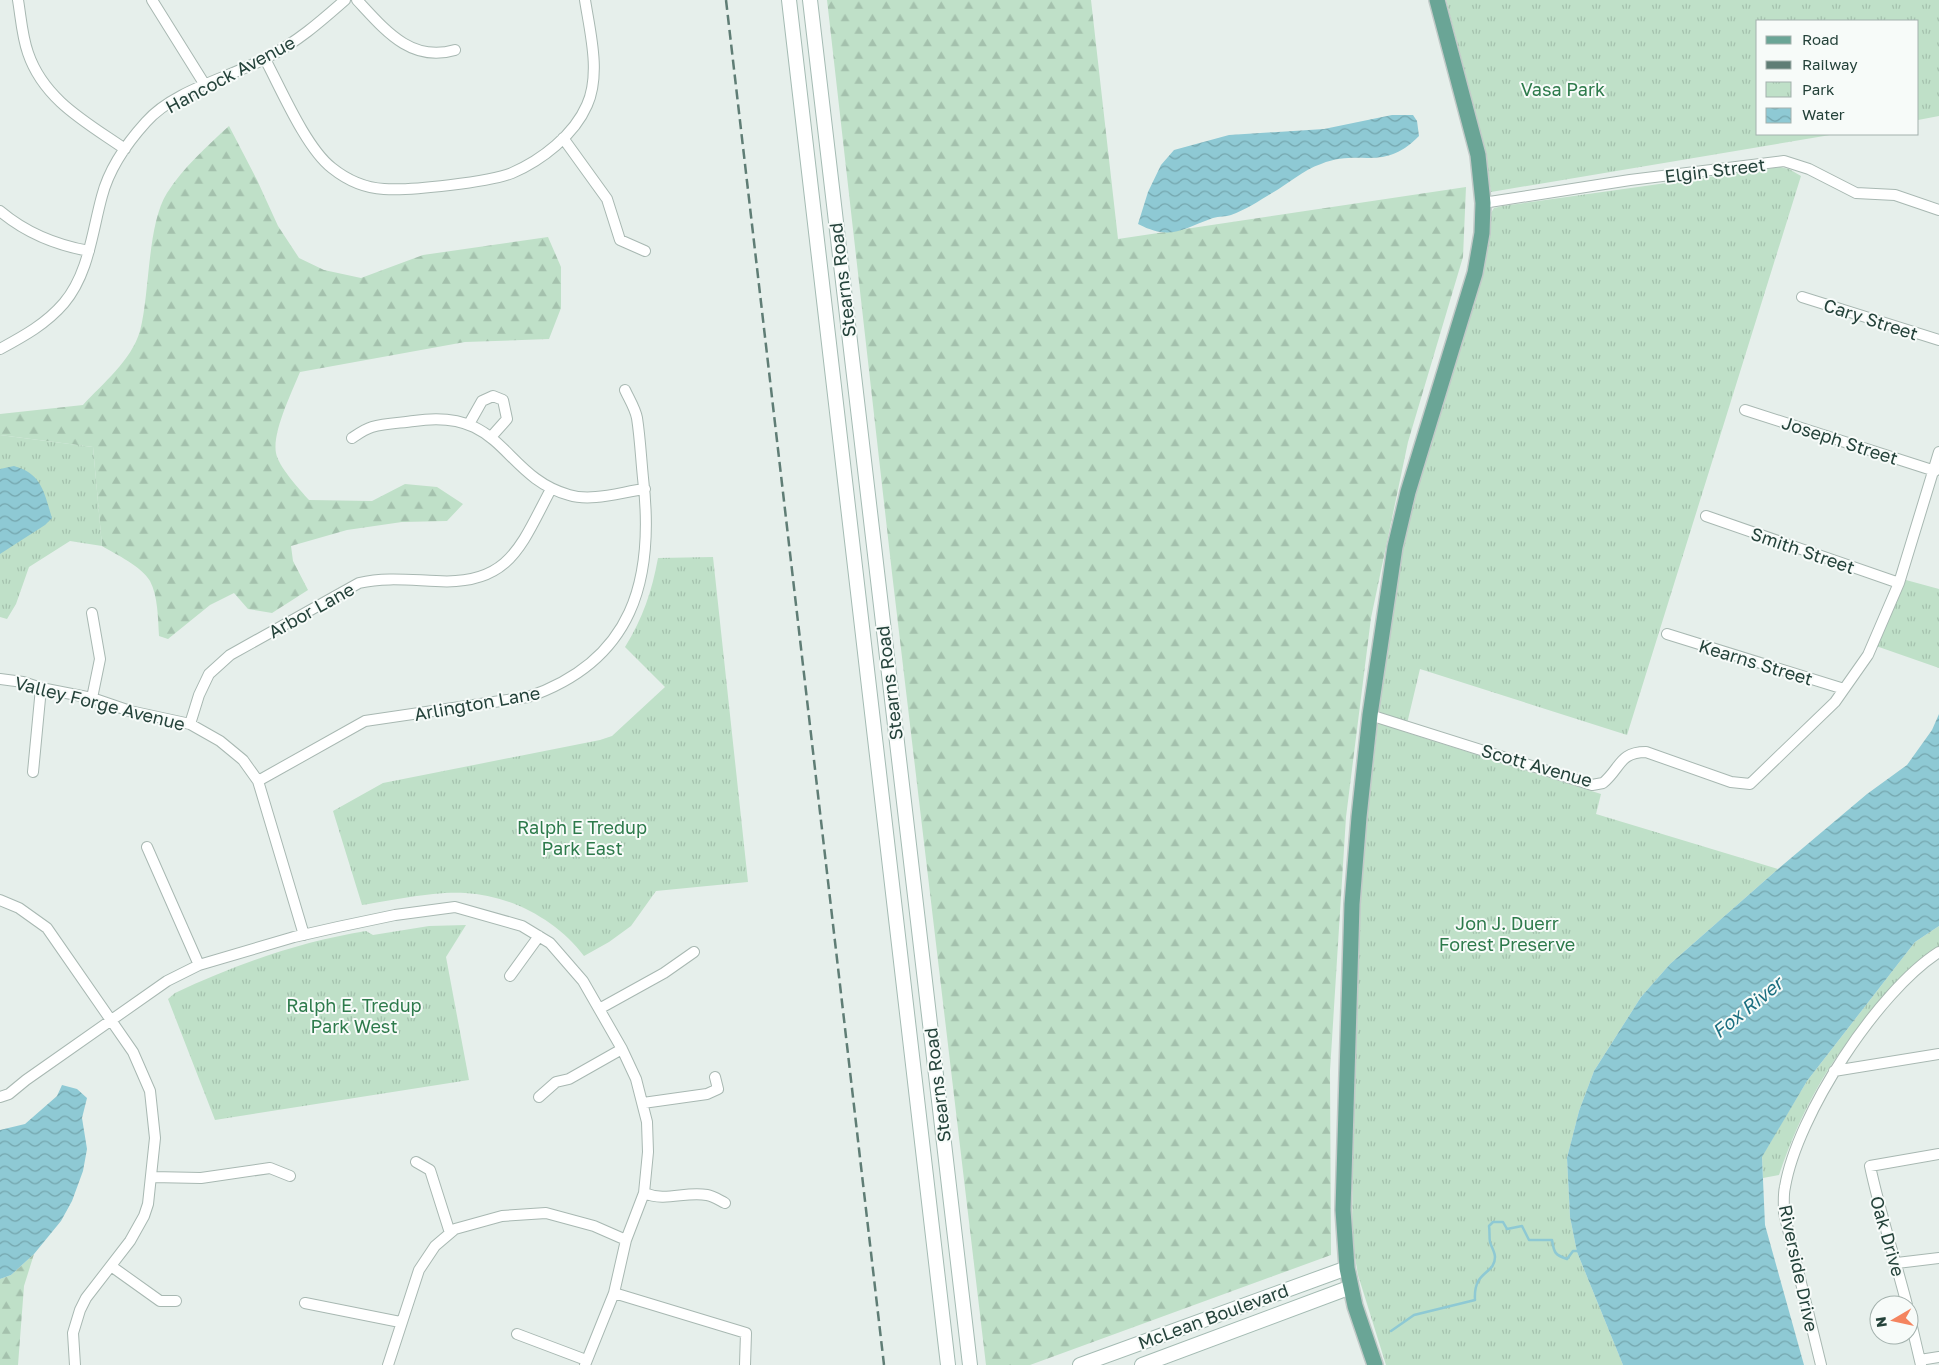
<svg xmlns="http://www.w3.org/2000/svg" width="1939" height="1365" font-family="'Golos Text',sans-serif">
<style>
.forest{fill:url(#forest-firs)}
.park{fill:url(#park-tufts)}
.water{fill:url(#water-waves)}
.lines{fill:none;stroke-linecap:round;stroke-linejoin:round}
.stream{stroke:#8ec9d4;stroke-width:2.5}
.street-casing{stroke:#a8b8b2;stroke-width:12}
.secondary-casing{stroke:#a4bbb3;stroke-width:16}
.primary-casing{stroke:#c2cac8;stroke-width:18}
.street{stroke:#fff;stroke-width:10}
.secondary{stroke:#fff;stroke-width:14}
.primary{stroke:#6aa596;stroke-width:15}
.rail{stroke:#5f7d75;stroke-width:2.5;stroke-dasharray:10 5;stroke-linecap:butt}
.labels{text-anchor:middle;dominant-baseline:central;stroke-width:4;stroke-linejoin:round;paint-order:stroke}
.street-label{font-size:18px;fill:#24423a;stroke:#f7fbf9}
.park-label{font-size:18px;fill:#2d7a4b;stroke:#f7fbf9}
.water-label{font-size:19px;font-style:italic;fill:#1c6f80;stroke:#f7fbf9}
</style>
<defs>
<pattern id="forest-firs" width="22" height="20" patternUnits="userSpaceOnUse" patternTransform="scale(1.25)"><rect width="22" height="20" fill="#bfe0c8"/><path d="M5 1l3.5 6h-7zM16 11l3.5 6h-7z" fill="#a4c1ad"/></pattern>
<pattern id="park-tufts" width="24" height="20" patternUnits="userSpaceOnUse" patternTransform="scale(1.25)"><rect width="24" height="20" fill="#bfe0c8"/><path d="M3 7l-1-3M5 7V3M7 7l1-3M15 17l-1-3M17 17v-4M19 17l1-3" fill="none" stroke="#a4c1ad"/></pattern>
<pattern id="water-waves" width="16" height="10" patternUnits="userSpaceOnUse" patternTransform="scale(1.25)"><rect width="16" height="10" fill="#8ec9d4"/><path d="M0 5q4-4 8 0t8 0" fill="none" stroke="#74a5ad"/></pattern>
</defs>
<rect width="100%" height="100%" fill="#e6efeb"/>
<path class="forest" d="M827,0H1091L1118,239L1466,187L1463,257L1408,442L1371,618L1346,817L1330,1071L1331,1255L1030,1365H986L892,573Z
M229,126L257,180L278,226L299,258L324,270L361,278L423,255L548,237L561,267V308L549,339L465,342L300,372C292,392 272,432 276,453C278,466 300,490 309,500L372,501L405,484L437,487L463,504L447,521L402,522L347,530L291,546L293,561L308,590L272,613L248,609L234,593L210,605L168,639L159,636C158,619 158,596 150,581C141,566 117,555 102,546L93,447L0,435V414L83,405C103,383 131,361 140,331C150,293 147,225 167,193C183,168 207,146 229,126Z
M34,1254L24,1286L18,1365H0V1279L11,1275Z"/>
<path class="park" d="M1446,0H1939V116L1918,120V21H1758V134H1836L1491,192L1481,134Z
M1780,167L1789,169L1801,176L1627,735L1420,669L1405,732L1601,794L1596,814L1778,869L1670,964L1641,997L1594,1071L1579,1111L1567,1158L1570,1217L1577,1252L1623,1365H1386L1358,1275L1352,1240L1354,1042L1362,863L1383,678L1400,558L1422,468L1489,216L1494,208L1503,206Z
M0,435L93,447L102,546L70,541L29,567L16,604L7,619L0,617Z
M713,557L748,882L656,891L631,926L609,942L584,956C557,920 510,895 465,893C436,891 392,900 362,905L333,811L383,783L600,740L612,736L665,687L625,647C643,618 652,591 658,558Z
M1906,580L1939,589V668L1876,646Z
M466,925L446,957L469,1080L215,1120L168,999L175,993C236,964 299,942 366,931L373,935L429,926Z
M1939,926V948C1860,1013 1812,1078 1779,1175L1763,1178L1762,1156L1807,1081L1915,942Z"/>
<path class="water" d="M1392,115H1413L1417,121L1419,136C1383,173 1360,148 1321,164C1303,170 1288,184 1272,193C1259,201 1245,210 1231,215C1226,217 1219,216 1213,218C1181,229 1171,241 1138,224L1148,192L1161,165L1174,150L1229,135L1324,129Z
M14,466C42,474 44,492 52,518L45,525L0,554V469Z
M1939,714V926L1915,942L1807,1081L1762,1157L1765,1225L1804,1365H1623L1577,1252L1570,1217L1567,1158L1579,1111L1594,1071L1641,997L1670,964L1778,869L1867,794L1907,765L1932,730Z
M62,1085L77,1089L87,1098L82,1118L87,1149L83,1171L72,1201L61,1221L34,1254L11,1275L0,1279V1130L25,1124L57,1096Z"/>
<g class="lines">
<path class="stream" d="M1391,1331L1414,1315L1475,1300C1473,1270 1495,1275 1495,1257C1495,1252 1491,1246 1490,1242C1489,1237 1490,1231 1489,1226L1493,1222H1503L1507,1229L1522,1226L1529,1240H1552C1554,1253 1555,1255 1567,1259L1573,1251H1580"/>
<defs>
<path id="street" d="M18,0C21,18 22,36 28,53C44,100 86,122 125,149
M152,0L205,85
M357,0C385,30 411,63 455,50
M265,59C281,89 306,148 332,168C347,180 366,188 384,189C410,191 490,182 512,173C542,160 574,135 587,105C601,74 590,32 585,0
M563,138L607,199L620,240L645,251
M1483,203L1630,180L1784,161L1809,169L1856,193L1895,195L1939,210
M0,211C26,233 56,245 89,251
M1802,297L1939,340
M0,349C24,336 46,324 64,303C89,273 92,232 102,196C109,169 127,143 146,122C174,90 229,78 266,58C296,43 320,22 345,0
M1745,410L1935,471
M469,424L482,401L493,396L503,400L507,419L491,437
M352,438C358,434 365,429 372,427C385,423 401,423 414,421C504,407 502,476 569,495C592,502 621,492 645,489
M1706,516L1899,583
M92,613L100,659L92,698
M1667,634L1844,689
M0,679L23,682L41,688L92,698L130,711L190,724L220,741L243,760L258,781L304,935
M1370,715L1592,785L1603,783C1621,768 1619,752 1646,752L1731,782L1750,784L1835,702L1868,655L1899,583L1939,452
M190,724L199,695L209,674L230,655L359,583C385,577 409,580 436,581C510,586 521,545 551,489
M33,772L41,688
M258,781L365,721L528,697C633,661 655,580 643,478C641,458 640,437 637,418C635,408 629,399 625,390
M147,847L199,965
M0,900L19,908L47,928L133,1052L150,1091L155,1138L148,1204L144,1216L130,1241L86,1298L80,1310L73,1333L75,1365
M510,976L539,936
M599,1009L664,973L694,952
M1834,1071L1939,1054
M0,1097L9,1094L26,1080L167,981L199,965L294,937L338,927L395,915L455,907L522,926L550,943L583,981L622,1049L636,1079L647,1122L648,1152L644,1193L626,1240L614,1293L585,1365
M539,1097L556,1082L569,1079L622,1049
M643,1103L707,1094L718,1089L715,1077
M416,1162L430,1170L450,1233
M152,1177L201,1178L270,1168L290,1176
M644,1193C666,1202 685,1191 707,1195C713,1196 719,1200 725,1203
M1897,1263L1939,1258
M111,1266L160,1301H176
M614,1293L746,1333L745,1365
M305,1303L400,1322
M1907,1305C1895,1258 1880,1213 1870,1166L1939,1154
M1909,1314L1921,1365
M517,1334L586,1360
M1920,1360L1939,1357
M388,1365L419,1270L435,1246L455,1229L502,1216L546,1213L594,1226L626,1240
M1821,1365L1784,1213C1784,1205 1783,1195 1785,1187C1797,1115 1878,991 1939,952"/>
<path id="secondary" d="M789,0L948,1365
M810,0L970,1365
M1080,1365L1347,1268
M1142,1365L1351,1287"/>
<path id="primary" d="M1375,1365L1355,1306L1347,1268L1343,1210L1352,904L1359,817L1370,715L1395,547L1408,492L1475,273L1482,233L1483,203L1478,155L1437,0"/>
</defs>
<use href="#street" class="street-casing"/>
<use href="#secondary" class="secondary-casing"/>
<use href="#primary" class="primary-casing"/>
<use href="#street" class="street"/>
<use href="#secondary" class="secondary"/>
<use href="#primary" class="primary"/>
<path class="rail" d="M726,0L884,1365"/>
</g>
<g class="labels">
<g class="street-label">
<text transform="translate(230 74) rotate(-28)">Hancock Avenue</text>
<text transform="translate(1715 170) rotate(-7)">Elgin Street</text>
<text transform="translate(842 280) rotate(-97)">Stearns Road</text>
<text transform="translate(1871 319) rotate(18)">Cary Street</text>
<text transform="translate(1840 440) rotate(18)">Joseph Street</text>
<text transform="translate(1803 550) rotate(19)">Smith Street</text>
<text transform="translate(311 610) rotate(-29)">Arbor Lane</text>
<text transform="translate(1756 662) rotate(17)">Kearns Street</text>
<text transform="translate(889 683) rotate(-97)">Stearns Road</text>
<text transform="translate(100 703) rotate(14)">Valley Forge Avenue</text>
<text transform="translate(477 703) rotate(-10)">Arlington Lane</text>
<text transform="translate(1537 765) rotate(16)">Scott Avenue</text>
<text transform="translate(937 1085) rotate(-97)">Stearns Road</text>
<text transform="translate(1888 1236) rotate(74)">Oak Drive</text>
<text transform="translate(1799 1268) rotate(78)">Riverside Drive</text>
<text transform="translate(1213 1316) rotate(-20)">McLean Boulevard</text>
</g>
<g class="park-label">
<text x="1563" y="89">Vasa Park</text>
<text x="582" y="827">Ralph E Tredup<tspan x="582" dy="21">Park East</tspan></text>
<text x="1507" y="923">Jon J. Duerr<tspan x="1507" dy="21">Forest Preserve</tspan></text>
<text x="354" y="1005">Ralph E. Tredup<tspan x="354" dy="21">Park West</tspan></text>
</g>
<g class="water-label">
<text transform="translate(1747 1007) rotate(-39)">Fox River</text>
</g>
</g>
<rect x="1756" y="20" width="162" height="115" fill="#f7fbf9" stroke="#a3b1ad"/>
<rect x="1766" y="36" width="25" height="8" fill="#6aa596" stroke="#a3b1ad"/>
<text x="1802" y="45" font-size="15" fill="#24423a">Road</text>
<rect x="1766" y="61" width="25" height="8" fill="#5f7d75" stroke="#a3b1ad"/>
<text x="1802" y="70" font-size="15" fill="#24423a">Railway</text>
<rect x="1766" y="82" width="25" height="15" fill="url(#park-tufts)" stroke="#a3b1ad"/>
<text x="1802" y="95" font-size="15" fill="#24423a">Park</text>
<rect x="1766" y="108" width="25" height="15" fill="url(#water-waves)" stroke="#a3b1ad"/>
<text x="1802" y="120" font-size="15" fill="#24423a">Water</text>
<g transform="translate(1894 1320) rotate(261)"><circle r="24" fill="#f7fbf9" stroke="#a3b1ad"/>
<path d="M0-4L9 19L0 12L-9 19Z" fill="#f4845f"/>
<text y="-8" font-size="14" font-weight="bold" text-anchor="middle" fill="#24423a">N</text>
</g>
</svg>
